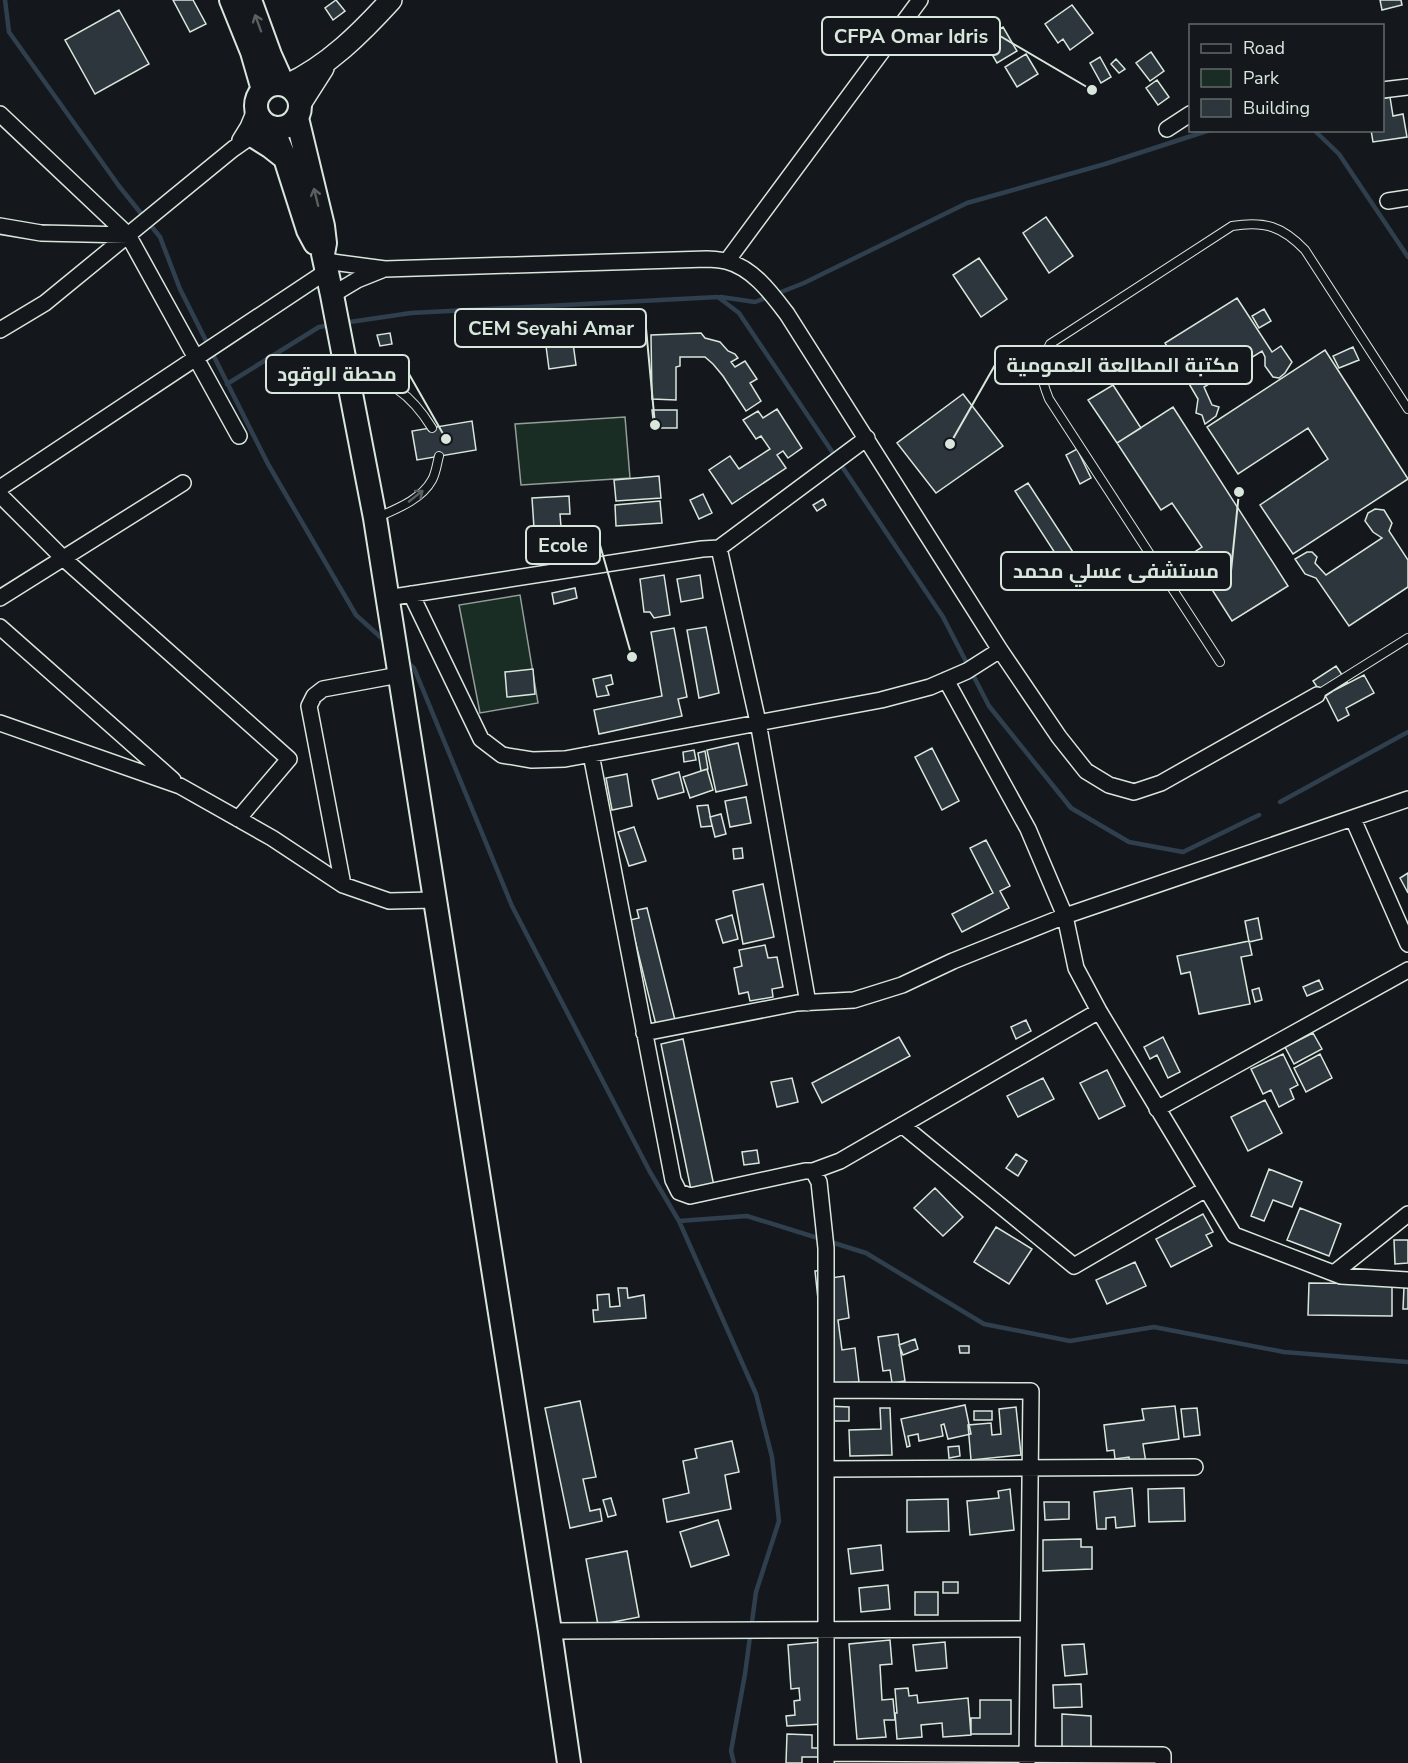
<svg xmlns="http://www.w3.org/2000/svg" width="1408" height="1763" font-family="'Nunito Sans',Cairo,sans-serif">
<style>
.green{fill:#1a2d24;stroke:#939e99;stroke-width:1.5}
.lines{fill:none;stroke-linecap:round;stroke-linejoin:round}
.stream{stroke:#2f3f4d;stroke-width:4.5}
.building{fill:#2c363c;stroke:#d8e6dc;stroke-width:1.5}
.lane-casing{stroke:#d8e6dc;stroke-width:10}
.street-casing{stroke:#d8e6dc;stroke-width:18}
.secondary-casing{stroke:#d8e6dc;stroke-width:24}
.primary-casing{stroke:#d8e6dc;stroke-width:26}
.lane{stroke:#14181c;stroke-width:8}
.street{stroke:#14181c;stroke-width:15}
.secondary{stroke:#14181c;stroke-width:21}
.primary{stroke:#14181c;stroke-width:22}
.oneway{stroke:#59605f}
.leader{fill:none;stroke:#d8e6dc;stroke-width:2}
.callout-dot{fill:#d8e6dc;stroke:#14181c;stroke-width:2}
.callout{fill:#14181c;stroke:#d8e6dc;stroke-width:2}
.callout-label{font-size:20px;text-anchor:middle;font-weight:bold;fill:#d8e6dc}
</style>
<rect width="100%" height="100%" fill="#14181c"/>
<path class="green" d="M625,417L630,478L521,485L515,424Z
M520,595L538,703L480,713L459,605Z"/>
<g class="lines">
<path class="stream" d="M5,0L9,32L119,186L160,237L180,289L268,464L356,615L387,643
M1314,130L1339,154L1408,257
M776,294L804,283L967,203L1105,164L1210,130
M721,297L755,302L768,297
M343,323L411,313L718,297L739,313L943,617L989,706L1071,808L1129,842L1183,852L1259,815
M227,384L319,327L332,325
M406,661L414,668L512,906L650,1172L679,1221L756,1394L772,1457L779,1521L756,1592L745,1674L731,1751L734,1763
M1280,802L1408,732
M679,1221L747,1216L866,1253L984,1324L1070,1341L1154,1327L1284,1352L1408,1362"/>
</g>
<path class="building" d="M173,0H193L206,24L190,32Z
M336,0L345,11L333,20L325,8Z
M1380,0H1401L1402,5L1382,10Z
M1072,5L1093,33L1070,50L1063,39L1058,43L1045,24Z
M119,10L149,64L95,94L65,40Z
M1003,27L1017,51L997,63L983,39Z
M1151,52L1164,71L1150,81L1136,63Z
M1026,54L1038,74L1017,87L1005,67Z
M1100,57L1111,77L1101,83L1090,63Z
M1116,59L1125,69L1119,73L1111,64Z
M1157,80L1169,97L1158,105L1146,88Z
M1390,97L1393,116L1403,114L1407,137L1373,142L1371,130H1382V99Z
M1046,217L1073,256L1049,273L1023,233Z
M979,258L1007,299L981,317L953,275Z
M1237,298L1272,352L1281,346L1292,362L1285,373L1279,378L1273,377L1265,366V357L1262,351L1204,387L1212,405L1219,407L1216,416L1205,424L1202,415L1196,413L1198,399L1165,343Z
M1264,309L1271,321L1259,328L1252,316Z
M390,333L392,344L380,346L377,335Z
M701,333L705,338L720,342L728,351L735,354L738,358L731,362L735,367L745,361L757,379L750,383L761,401L746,411L723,376L713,364L705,357H680V366L676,367V400L652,399L651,335Z
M573,343L576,365L549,369L546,346Z
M1353,347L1359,360L1339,368L1333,356Z
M1163,350L1169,362L1126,384L1120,372Z
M1325,350L1408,479L1293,554L1260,505L1328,459L1308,428L1238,474L1207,427Z
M1113,385L1141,428L1117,443L1088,400Z
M963,394L1003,446L936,493L897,443Z
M1173,407L1288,586L1232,621L1190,555L1202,547L1172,503L1161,510L1117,443Z
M777,409L802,448L788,458L783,451L777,455L786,468L732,504L709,470L730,456L739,469L770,449L761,436L756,439L743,420L758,411L763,418Z
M652,410H677V428H654Z
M472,421L476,450L417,460L412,431Z
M1077,449L1091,478L1080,484L1066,455Z
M659,476L661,498L616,501L614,480Z
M1028,483L1086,572L1073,581L1015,491Z
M703,494L712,513L699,519L690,500Z
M569,496L570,514H560L561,527L534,528L532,498Z
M823,499L826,505L817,511L813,505Z
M660,501L662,523L616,526L615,505Z
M1375,509L1384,510L1392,523L1389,531L1408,560V587L1349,626L1316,578L1305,574L1295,559L1307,552H1312L1317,557L1315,563L1326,575L1382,538L1373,532L1365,521L1368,513Z
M664,575L670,615L654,618L650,612H644L640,579Z
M700,575L703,598L681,602L677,579Z
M575,588L577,598L554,604L552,593Z
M706,627L719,693L699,698L687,630Z
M674,628L687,697L678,699L682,716L599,734L594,710L662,696L651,632Z
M1336,666L1347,682L1324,697L1313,681Z
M533,669L535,694L507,697L505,672Z
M611,675L613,684L606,686L609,695L597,697L593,679Z
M1364,675L1374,693L1346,708L1349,715L1338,721L1325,695Z
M738,743L747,785L716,792L707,750Z
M932,748L959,801L942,810L915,757Z
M694,750L696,760L684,762L683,752Z
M705,751L708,769L701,771L698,753Z
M707,769L713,790L690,798L683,777Z
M679,772L684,792L658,799L652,780Z
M627,774L632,806L612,810L606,778Z
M746,797L751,823L730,827L725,801Z
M708,805L712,826L701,827L697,806Z
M721,814L726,834L715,837L710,817Z
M634,827L646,861L629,866L618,832Z
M986,840L1010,886L1000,891L1009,908L962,932L952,914L993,893L970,848Z
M742,848L743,858L734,859L733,849Z
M1408,873V893L1400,878Z
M763,884L774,937L743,944L733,891Z
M647,908L676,1024L657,1029L630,920L639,918L637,910Z
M732,915L738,939L723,943L716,920Z
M1258,918L1262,939L1249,942L1245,921Z
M1249,941L1252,955L1241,957L1250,1004L1199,1014L1190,972L1181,974L1177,956Z
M765,945L768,958L777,957L783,987L772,989L773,997L750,1001L748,992L739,994L734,968L742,966L739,950Z
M1319,980L1323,989L1307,996L1303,987Z
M1259,988L1262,1000L1255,1002L1252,990Z
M1026,1020L1031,1031L1016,1039L1011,1027Z
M1313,1033L1322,1049L1294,1064L1285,1047Z
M899,1037L910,1056L822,1103L812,1083Z
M1163,1037L1180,1072L1168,1078L1157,1055L1150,1059L1144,1047Z
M683,1039L714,1186L691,1190L661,1044Z
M1283,1054L1298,1085L1290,1089L1294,1099L1279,1107L1271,1090L1263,1094L1251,1069Z
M1320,1054L1332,1078L1306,1092L1294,1068Z
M1107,1070L1125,1106L1099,1119L1080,1083Z
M792,1078L798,1102L777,1107L771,1082Z
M1043,1078L1054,1099L1018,1117L1007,1096Z
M1265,1100L1282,1133L1248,1151L1231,1117Z
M757,1150L759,1163L744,1165L742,1152Z
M1016,1154L1027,1161L1018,1176L1006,1168Z
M1269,1169L1302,1182L1292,1207L1273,1200L1264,1221L1251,1216Z
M935,1188L963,1217L943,1236L914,1208Z
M1300,1208L1341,1224L1329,1256L1287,1240Z
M1203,1214L1213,1232L1206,1235L1212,1246L1171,1267L1156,1239Z
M996,1227L1032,1249L1009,1284L974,1262Z
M1394,1240H1408V1263L1395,1264Z
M1135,1262L1146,1286L1107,1304L1096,1280Z
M830,1270L831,1278L844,1276L849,1318L838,1320L842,1350L855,1348L859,1382L827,1384L815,1271Z
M1309,1283L1392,1284V1316L1308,1315Z
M1404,1287H1408V1309H1403Z
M618,1288H627L628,1298L644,1295L646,1318L594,1322L593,1310H598L597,1295L609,1294L610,1307L620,1306Z
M898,1334L905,1381L892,1383L890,1370L883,1371L878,1337Z
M915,1339L918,1349L903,1355L899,1345Z
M959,1346H969V1353H960Z
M580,1401L596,1477L583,1479L590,1511L600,1509L602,1521L570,1528L545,1408Z
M965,1405L971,1434L948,1439L944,1424L941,1425L943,1436L919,1441L918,1434L908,1436L910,1446L907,1447L901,1419Z
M826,1406L849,1407V1421H825Z
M1175,1406L1179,1439L1143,1444L1146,1463L1130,1465L1129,1457L1115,1459L1114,1450L1107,1451L1104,1425L1144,1420L1142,1409Z
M1016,1407L1021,1455L971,1460L968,1425L991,1423L992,1435L1001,1434L999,1409Z
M880,1408H890L892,1455L850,1456L849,1430L881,1429Z
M1197,1408L1200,1435L1184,1437L1181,1409Z
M974,1411H992V1420H974Z
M732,1441L739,1472L725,1475L731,1509L667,1522L663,1499L689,1493L683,1461L697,1458L695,1449Z
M959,1446L960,1456L949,1458L948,1447Z
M1132,1488L1135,1526L1116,1528L1115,1517L1106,1518V1529H1097L1094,1492Z
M1184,1488L1185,1521L1149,1522L1148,1489Z
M1010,1489L1014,1530L970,1535L967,1501L999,1498L998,1491Z
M611,1498L616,1515L608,1517L603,1500Z
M948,1499L949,1531L907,1532V1500Z
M1044,1502H1069V1519L1045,1520Z
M718,1520L729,1555L691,1567L680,1532Z
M1081,1539V1547H1092V1569L1043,1571V1540Z
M881,1545L883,1570L851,1574L848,1549Z
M627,1551L639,1617L598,1625L586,1559Z
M943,1582H958V1593H943Z
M888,1585L890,1609L861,1612L859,1588Z
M915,1592H938V1615H915Z
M890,1640L892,1664L880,1665L882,1700L893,1699L895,1720H884L886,1737L857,1739L849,1644Z
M820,1642L824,1724L787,1726L786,1716L795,1715L794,1701L800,1700L799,1688L791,1689L788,1645Z
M945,1642L947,1668L916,1671L913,1645Z
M1084,1644L1087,1674L1065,1676L1062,1645Z
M1081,1684L1082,1707L1054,1708L1053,1685Z
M908,1688L909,1696L917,1695L918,1703L968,1698L971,1735L943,1737L942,1723L921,1725L922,1737L897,1739L895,1713H897L895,1689Z
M980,1700H1011V1734H971V1718H980Z
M1062,1714L1091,1716V1752H1062Z
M787,1734L812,1735V1748H820V1757H802V1763H786Z"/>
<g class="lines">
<defs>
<path id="lane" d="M350,373C389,378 411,394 432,428
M376,518C396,509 421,500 432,480C436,473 437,463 439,456
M1220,662L1049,399C1039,374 1039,368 1050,344L1232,226C1265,221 1282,226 1305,250L1408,409
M1317,695L1408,638"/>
<path id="street" d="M1382,90L1408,87
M0,114L128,235L41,233L0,226
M1167,129L1190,114
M240,140L248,127L256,108
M1388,201L1408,198
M128,235L239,436
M325,261L385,269L707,259C713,259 720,260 726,261C753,268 771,293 787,314L1000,650L1059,737L1086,771L1109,785L1134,792L1161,783L1317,695
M727,261L920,0
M332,295L357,280L382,270
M0,330L45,303L233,149L259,131
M0,488L327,271
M0,495L63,558L289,759L238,819
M719,548L758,722L808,1003
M411,594L481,739L502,755L532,760L565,759L881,700L930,687L967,671L1000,650
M0,598L183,483
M387,598L702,549L719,548L867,438
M0,627L173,780
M946,680L1028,829L1065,916L1076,968L1099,1011L1234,1235L1341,1276L1408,1280
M0,723L180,786L272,838L343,885L389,901L434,900
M591,754L673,1180L679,1192L690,1196L805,1171H813L840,1161L1099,1011
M1353,819L1408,944
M343,885L309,706L314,696L323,689L399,675
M644,1033L797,1003L854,1000L902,985L953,961L1065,916L1408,799
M1157,1109L1408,970
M902,1125L1074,1266L1206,1189
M813,1171L819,1182L826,1248V1763
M1334,1273L1408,1214
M827,1390L1031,1391L1027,1763
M826,1469L1195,1467
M550,1631L1028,1629
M826,1753L1163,1755V1763"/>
<path id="secondary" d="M287,85C328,66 361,33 391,0
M300,104L323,68"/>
<path id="primary" d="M231,0L252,52L263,90
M250,0L270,55L283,84
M256 106a22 22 0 1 1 44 0a22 22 0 1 1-44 0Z
M297,118L323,226L325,243L323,254L332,295L375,518L550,1631L569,1763
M272,127L285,158L308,230L315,243
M252,135L271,147L285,158"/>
</defs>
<use href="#lane" class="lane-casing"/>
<use href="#street" class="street-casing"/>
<use href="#secondary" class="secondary-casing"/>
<use href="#primary" class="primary-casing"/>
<use href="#lane" class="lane"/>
<use href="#street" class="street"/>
<use href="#secondary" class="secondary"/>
<use href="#primary" class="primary"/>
</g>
<defs><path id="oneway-shaft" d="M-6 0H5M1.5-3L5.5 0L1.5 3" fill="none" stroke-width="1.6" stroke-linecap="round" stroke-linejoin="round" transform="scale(1.5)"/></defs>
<g class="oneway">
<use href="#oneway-shaft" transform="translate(258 23) rotate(-110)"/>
<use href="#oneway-shaft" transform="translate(316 197) rotate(-104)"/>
<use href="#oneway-shaft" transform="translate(416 496) rotate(-38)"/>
</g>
<path class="leader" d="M1092 90L1000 36M655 425L646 328M950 444L995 365M446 439L409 374M632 657L600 545M1239 492L1231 571"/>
<g class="callout-dot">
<circle cx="1092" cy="90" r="6"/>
<circle cx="655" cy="425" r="6"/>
<circle cx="950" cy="444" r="6"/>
<circle cx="446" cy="439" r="6"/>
<circle cx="632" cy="657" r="6"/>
<circle cx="1239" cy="492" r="6"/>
</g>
<g class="callout">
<rect x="822" y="17" width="178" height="38" rx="6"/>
<rect x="455" y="309" width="191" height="38" rx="6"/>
<rect x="995" y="346" width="257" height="38" rx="6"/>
<rect x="266" y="355" width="143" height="38" rx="6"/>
<rect x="526" y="526" width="74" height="38" rx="6"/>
<rect x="1001" y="552" width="230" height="38" rx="6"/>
</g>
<g class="callout-label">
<text x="911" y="43">CFPA Omar Idris</text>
<text x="551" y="335">CEM Seyahi Amar</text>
<text x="1123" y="372">مكتبة المطالعة العمومية</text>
<text x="337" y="381">محطة الوقود</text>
<text x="563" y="552">Ecole</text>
<text x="1116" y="578">مستشفى عسلي محمد</text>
</g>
<rect x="1189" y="24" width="195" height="108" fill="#14181c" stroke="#626a69" stroke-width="1.5"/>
<rect x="1201" y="44" width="30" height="9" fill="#14181c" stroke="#626a69" stroke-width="1.5"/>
<text x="1243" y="54" font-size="18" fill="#d8e6dc">Road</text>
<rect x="1201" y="69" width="30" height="18" fill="#1a2d24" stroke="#626a69" stroke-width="1.5"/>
<text x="1243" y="84" font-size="18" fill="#d8e6dc">Park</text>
<rect x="1201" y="99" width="30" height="18" fill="#2c363c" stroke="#626a69" stroke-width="1.5"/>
<text x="1243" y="114" font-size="18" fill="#d8e6dc">Building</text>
</svg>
